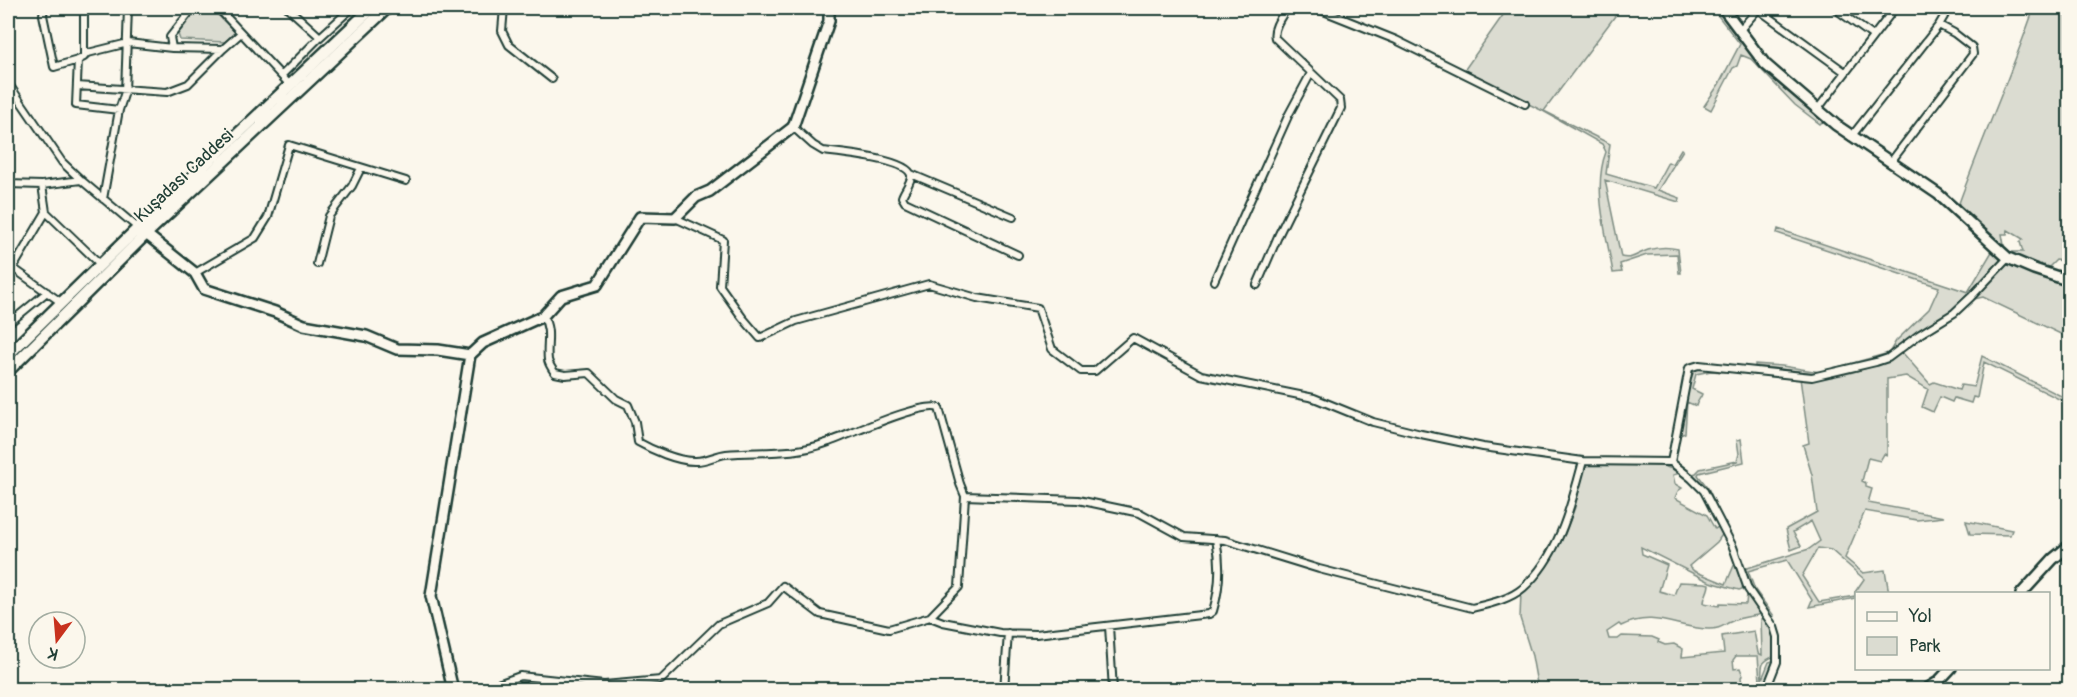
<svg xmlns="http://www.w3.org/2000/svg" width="2077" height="697" font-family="Pangolin,sans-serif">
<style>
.green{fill:#dbdcd1;stroke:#7d8c82;stroke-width:1.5;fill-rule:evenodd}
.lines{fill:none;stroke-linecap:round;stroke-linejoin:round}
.street-casing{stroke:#1f3d34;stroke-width:10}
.secondary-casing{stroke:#1f3d34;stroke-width:14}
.primary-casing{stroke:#1f3d34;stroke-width:15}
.street{stroke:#fbf7ec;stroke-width:6}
.secondary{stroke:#fbf7ec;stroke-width:9}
.primary{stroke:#fbf7ec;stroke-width:10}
.labels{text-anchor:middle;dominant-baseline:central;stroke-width:4.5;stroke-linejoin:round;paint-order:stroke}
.street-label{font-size:18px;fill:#1f3d34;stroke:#fbf7ec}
</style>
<rect width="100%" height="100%" fill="#fbf7ec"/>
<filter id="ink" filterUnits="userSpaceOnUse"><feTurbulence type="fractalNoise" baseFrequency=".0167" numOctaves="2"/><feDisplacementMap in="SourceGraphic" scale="12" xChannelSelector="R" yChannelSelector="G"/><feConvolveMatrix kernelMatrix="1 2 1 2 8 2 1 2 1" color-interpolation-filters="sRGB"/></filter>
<g filter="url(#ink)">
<path class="green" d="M198,8H211L235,32L225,42L180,40L178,34Z
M1508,8H1621L1544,111L1610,144L1606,174L1654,188L1668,162L1672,164L1681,149L1683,150L1658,190L1680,198L1679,202L1605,180L1621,257C1633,260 1638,253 1648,250C1658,247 1669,247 1678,249L1681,273H1679L1677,254L1647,255L1620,264L1622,272L1613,273C1607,236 1592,188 1606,152L1602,144L1543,111L1463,72Z
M1712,8H1716C1729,23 1741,39 1753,55C1775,83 1805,104 1833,126L1831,128L1822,122L1820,124L1795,105L1751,59L1741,55L1737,66L1733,68L1711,110L1704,106L1719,84L1740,44Z
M2034,8H2069V262L2056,260L2045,271L2013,257L2012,252H2023L2020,242L2023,239L2008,230L2007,234H2002L2004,245L2002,249L1958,206C1982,139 2011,75 2034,8Z
M1926,190L1937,196L2004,260L1954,310L1911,339L1908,338L1887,357L1821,374L1755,366V364L1782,366L1820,372L1889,353L1896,341L1929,309L1939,287L1777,233L1778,229L1968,292L1993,250L1979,240Z
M2013,264L2069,284V338L1983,297L1970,300L2003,266Z
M1901,351L1930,384L1934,382L1959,390L1961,385L1974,387L1982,356L2069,400V404L1984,362L1977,398L1973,397L1971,403L1954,398L1952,402L1940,397L1933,412L1922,407L1928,389L1906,376L1887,379V455L1884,454L1880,461L1868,458L1862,481L1866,483V487L1872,489L1868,503L1944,517L1917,520L1865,511L1845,558L1863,573L1885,570L1889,593L1856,594V598L1809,607L1812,600L1787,560L1748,571L1755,590L1774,616L1770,617L1751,591L1744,569L1809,549L1820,541L1811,521L1793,532L1801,546L1791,550L1786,529L1817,512L1812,475L1803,445L1809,443L1800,378C1834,380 1872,370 1901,351ZM1818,548L1831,550L1864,579L1855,592V596L1819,602L1802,576Z
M1697,368L1724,370V372L1711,371L1696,374L1692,389L1702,394C1701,398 1697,401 1696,406L1687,402L1685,433L1680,435L1676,461L1693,474L1696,473L1700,469L1737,461L1739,454L1737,440L1741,439L1744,462L1699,473L1698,475L1708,488L1725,525H1724L1708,495L1675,464L1673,460C1678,440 1684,381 1697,368Z
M1591,463C1620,463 1655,458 1680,473L1673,475L1675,484L1682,488L1678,491L1675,498L1707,515L1715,529L1720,526L1724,532L1717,542L1689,566L1694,571L1726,584L1736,561L1743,585L1742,589L1739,590L1710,582L1641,547L1642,554L1667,565L1659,591L1674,595L1679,582L1705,583L1709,584C1709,591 1704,596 1704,603L1719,606L1720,603L1746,604L1747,594L1763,614C1753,616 1739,617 1730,622C1722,626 1720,629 1709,629C1678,629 1654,609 1621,626L1619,624L1607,632L1609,639H1618L1622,636L1652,637L1659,640L1658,642L1665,645L1674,644L1683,649L1682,657L1724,653L1722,636L1754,631L1758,653L1762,655L1761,619H1766L1773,629L1775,656C1761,661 1761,666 1762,679L1769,662L1775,660L1764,688L1538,689L1532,656L1520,618L1521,592L1565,534L1575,507L1584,467ZM1736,656H1758L1760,681L1742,686L1741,677L1743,676L1740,668L1734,669L1733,660Z
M1966,521L2012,530L2010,535L1970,534Z"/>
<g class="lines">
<defs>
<path id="street" d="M44,8L43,15L54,67L78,60
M84,8V57L78,60L76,105L119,110
M218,8L289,84
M288,8L320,37
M504,8L502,31L509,45L552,79
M1316,8L1396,40L1525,104
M1834,8L1873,36
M1758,9L1845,72
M1739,31L1759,8
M172,48L170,37L193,8
M84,54L128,43L172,48L223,49L241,33
M282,75L320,37L352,8
M8,83L62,162L81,180L138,228
M77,86L167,92L188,84L223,49
M1817,110L1895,8
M793,127L813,145L823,151C839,153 907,159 911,175C912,182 904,190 902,197L905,202L1018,255
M1851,137L1939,25L1949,8
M1890,163L1973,54L1972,47L1954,33L1939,25
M911,174L1013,217
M8,184L42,185
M103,199L119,110L125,92L128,8
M46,212L100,264
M675,218L723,240L720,286L742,317L760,338L796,321L929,284L977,298L1038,308L1052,349L1081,371H1095L1133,338L1201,375L1314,398L1373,422L1421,434L1483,447L1583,461L1671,462L1691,478L1704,491L1733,547L1748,589L1774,627L1777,637V662L1766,690
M8,259L13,268L62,303
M317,264L329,216L352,186L361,168
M13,268L46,212L42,185L81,180
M195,273L255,238L268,217L289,145L406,181
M1214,281L1289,114L1311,73
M1257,285L1279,234L1341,108L1340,100L1275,38C1272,28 1282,16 1287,8
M8,318L13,320L47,292
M1671,462L1689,368L1699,365L1812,377L1876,362L1888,358L1920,334L1954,313L1971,297L2008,258
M965,496L1078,500L1140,513L1184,537L1225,540L1319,569L1472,608C1488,604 1509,600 1523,588C1559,556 1571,506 1583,461
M930,617L943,622L1000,633L1036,634L1209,614L1213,611C1220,588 1221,563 1216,539
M1109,626L1113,690
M481,690L520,676L604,685L661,680L719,624L768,603L783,586L820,614L889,629L930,617L959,587L965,496L960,484L939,408C922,401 847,436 826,443C794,455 759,451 726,454C716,455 705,462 694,461C677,461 652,450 638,442L635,422L628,405L616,399L589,373L565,375L555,373C552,369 549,364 548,360C546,344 552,331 543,316
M1004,690L1008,633"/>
<path id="secondary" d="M1723,8L1765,64L1836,125L1938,194L2008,258L2034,269L2070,281
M146,234L195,273L204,289L275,312L304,325L366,336L397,349L438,350L470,355
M2021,594L2053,559L2070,545
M453,690L431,596L470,355L483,343L543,316L561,296L597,285L640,217L675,218L696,197L710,191L793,127L829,21V8
M1925,690L1938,682L1951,668"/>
<path id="primary" d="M8,355L138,228L372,8
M8,371L146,234L387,8"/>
</defs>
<use href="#street" class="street-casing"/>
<use href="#secondary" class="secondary-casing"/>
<use href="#primary" class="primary-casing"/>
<use href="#street" class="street"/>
<use href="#secondary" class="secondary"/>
<use href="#primary" class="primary"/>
</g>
</g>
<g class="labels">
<g class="street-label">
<text transform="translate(184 176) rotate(-43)">Kuşadası Caddesi</text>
</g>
</g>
<rect width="2077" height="697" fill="none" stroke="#fbf7ec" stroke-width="30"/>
<rect x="15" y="15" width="2047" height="667" fill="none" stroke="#1f3d34" stroke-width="2" filter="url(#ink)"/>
<rect x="1855" y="592" width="195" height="78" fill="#fbf7ec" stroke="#a3ada2" stroke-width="1.5"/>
<rect x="1867" y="612" width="30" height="9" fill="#fbf7ec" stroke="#a3ada2" stroke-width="1.5"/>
<text x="1909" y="622" font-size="18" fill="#1f3d34">Yol</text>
<rect x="1867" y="637" width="30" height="18" fill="#dbdcd1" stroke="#a3ada2" stroke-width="1.5"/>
<text x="1909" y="652" font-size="18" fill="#1f3d34">Park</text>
<g transform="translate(57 640) rotate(196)"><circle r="28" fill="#fbf7ec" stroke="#a3ada2" stroke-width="1.5"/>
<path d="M0-4.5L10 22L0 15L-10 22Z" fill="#c8321e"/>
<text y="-9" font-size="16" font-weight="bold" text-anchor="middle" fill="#1f3d34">K</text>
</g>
</svg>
